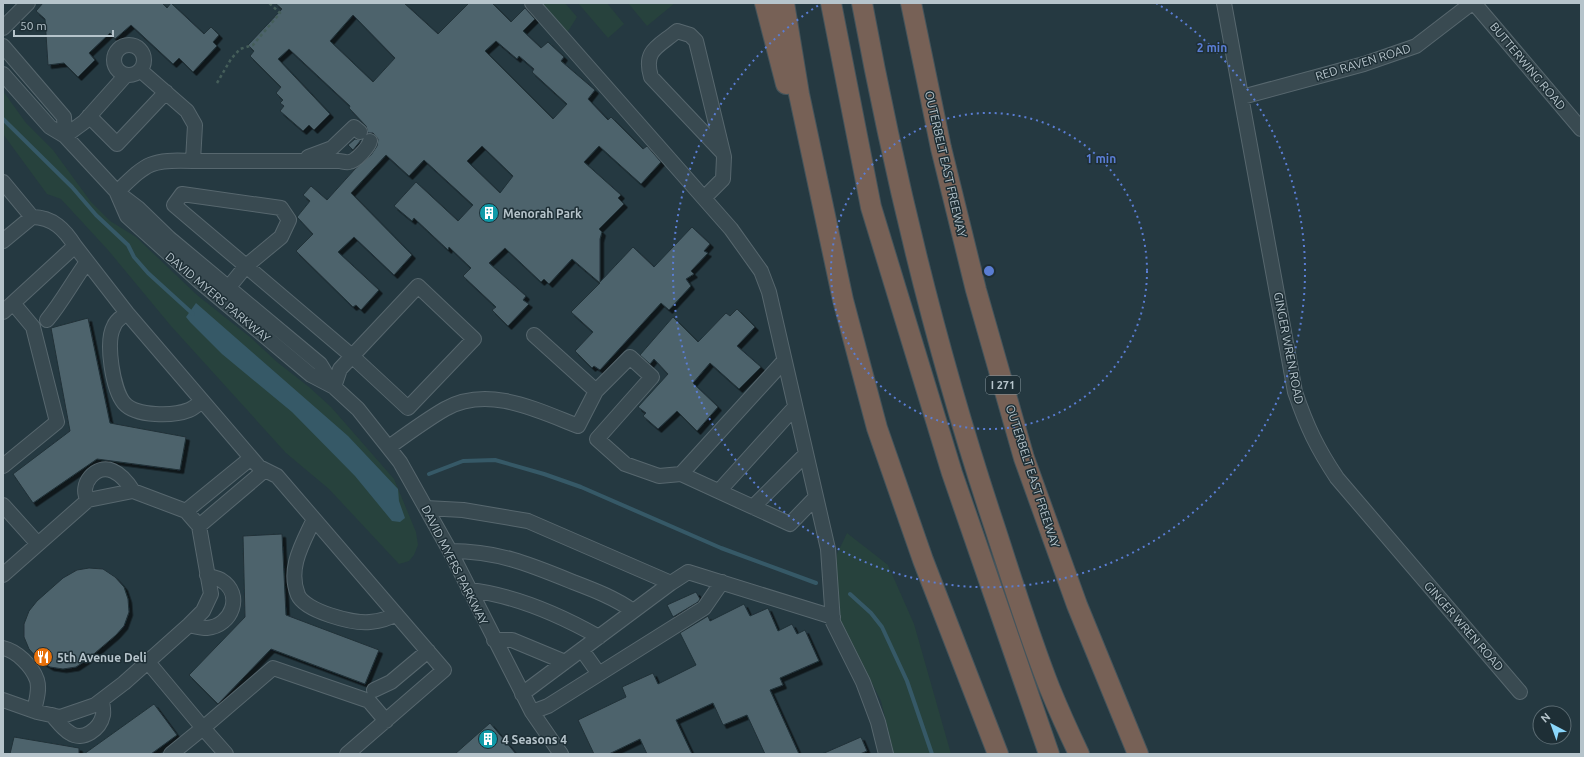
<svg xmlns="http://www.w3.org/2000/svg" width="1584" height="757" font-family="Ubuntu,sans-serif">
<style>
.green{fill:#27423d}
.water{fill:#365967}
.lines{fill:none;stroke-linecap:round;stroke-linejoin:round}
.stream{stroke:#365967;stroke-width:4}
.building{fill:#4e636c;stroke:#203138;fill-rule:evenodd;filter:url(#shadow)}
.minor-casing{stroke:#57676e;stroke-width:16}
.highway-casing{stroke:#44545b;stroke-width:22}
.path{stroke:#455e5a;stroke-width:2.5;stroke-dasharray:3 3;stroke-linecap:butt}
.minor{stroke:#394a51;stroke-width:14}
.highway{stroke:#776156;stroke-width:20}
.ring{fill:none;stroke:#5a7dd3;stroke-width:2;stroke-dasharray:2 4}
.labels{text-anchor:middle;dominant-baseline:central;stroke-width:3;stroke-linejoin:round;paint-order:stroke}
.shield{fill:#1e2f36;stroke:#88979e;stroke-width:1}
.shield-label{font-size:11px;font-weight:bold;fill:#b6c4cb}
.street-label{font-size:12px;fill:#b6c4cb;stroke:#1e2f36}
.poi-label{font-size:12px;font-weight:bold;fill:#b6c4cb;stroke:#1e2f36;text-anchor:start}
.centre{fill:#5a7dd3;stroke:#1e2f36;stroke-width:2}
.ring-label{font-size:12px;text-anchor:middle;font-weight:bold;fill:#5a7dd3;stroke:#1e2f36;stroke-width:3;stroke-linejoin:round;paint-order:stroke}
</style>
<defs>
<filter id="shadow"><feDropShadow dx="3.5" dy="3.5" stdDeviation="0" flood-color="#0009"/></filter>
</defs>
<rect width="100%" height="100%" fill="#253941"/>
<path class="green" d="M541,3H565L577,17L567,33Z
M578,3H607L624,24L608,38Z
M628,3H675L647,26Z
M3,91L26,123L53,150L91,202L110,221L136,237L197,295L250,337L277,362L309,387L331,407L394,479L416,532L418,545L414,555L409,561L399,564L329,489L286,453L171,326L108,250L61,199L47,194L3,134Z
M847,533L888,565L914,624L951,754H894L881,701L845,630L833,611L837,554Z"/>
<path class="water" d="M196,303L348,436L398,489L399,501L405,518L400,522L392,521L355,476L292,412L222,354L190,322L186,317Z"/>
<g class="lines">
<path class="stream" d="M3,119L72,187L96,215L128,245L134,257L148,273L193,314
M429,474L463,461L495,460L544,474L581,487L721,548L816,583
M850,594L871,613L882,627L907,681L932,754"/>
</g>
<path class="building" d="M43,3H162L167,8L171,3L204,34L211,27L219,35L213,42L217,46L193,72L179,58L173,64L131,25L115,39L110,33L89,53L95,60L78,77L64,63L48,65L45,19L36,11Z
M275,3H404L438,34L469,3H492L511,22L525,8L535,19L523,31L541,48L548,42L564,57L561,61L595,90L588,99L608,120L611,117L643,149L647,146L661,162L641,184L599,146L584,162L621,195L618,198L624,204L599,229L602,232L600,239V282L633,247L654,267L692,227L710,244L704,251L708,253L691,271L694,274L686,279L691,286L669,310L661,303L600,370L594,366L592,368L575,351L593,332L571,312L600,283L572,259L549,284L544,279L541,282L505,248L489,263L526,296L523,300L529,304L508,326L492,310L496,307L463,276L471,268L449,247L448,250L414,218L412,221L394,206L416,182L458,221L473,205L424,160L409,176L386,155L351,193L412,255L394,275L354,237L338,252L379,290L361,310L356,305L353,307L296,251L313,234L297,217L310,201L303,195L311,186L327,200L355,169L371,155L377,146L378,139L373,133H368L366,126L349,108L350,106L289,49L278,59L330,114L314,130L309,125L303,131L280,111L284,106L280,103L283,100L276,93L281,87L250,56L254,51L248,45L282,9ZM353,15L395,58L373,82L330,41ZM496,41L517,59L519,56L534,69L532,72L567,104L553,119L485,51ZM482,146L513,176L500,193L467,161Z
M355,139L361,140L353,150L348,145Z
M737,309L755,327L737,346L761,367L739,389L710,363L693,383L718,407L697,431L677,411L658,429L643,416L646,413L638,407L668,374L654,359L650,364L640,355L673,317L698,342L726,313L730,316Z
M88,318L110,423L186,437L180,470L97,459L33,503L13,474L70,431L51,328Z
M282,534L286,615L379,650L365,684L271,649L218,704L189,675L245,617L243,536Z
M89,568L103,569L115,577L124,587L128,599L129,612L124,626L116,635L88,659L76,667L63,669L50,667L39,660L29,649L24,637V624L29,611L37,601L63,578L77,570Z
M696,592L700,599L698,602L673,617L667,605Z
M744,604L750,616L768,608L778,631L792,624L797,634L805,630L819,661L780,678L783,685L770,690L799,754H765L747,715L723,725L713,703L676,720L692,754H647L640,739L609,754H594L578,720L626,697L622,687L653,673L658,684L696,665L680,633L708,616L710,621Z
M154,704L177,735L151,754H84Z
M490,723L516,754H455Z
M14,737L79,748V754H10Z
M861,737L867,751L860,754H822Z"/>
<g class="lines">
<defs>
<path id="minor" d="M532,3L731,229L761,271L769,292L828,549L833,622L863,682L878,722L886,754
M1224,3L1295,392C1307,427 1317,448 1337,478L1520,692
M1474,3L1581,129
M3,28L28,3
M114 60a15 15 0 1 1 30 0a15 15 0 1 1-30 0Z
M3,46L64,117L65,136
M140,70L187,111L195,125L193,161H339C342,161 346,163 349,162C356,162 369,146 370,141
M3,74L50,127L65,136L117,192L138,208L169,238L320,364L334,387L358,409L400,462L450,551L532,712L561,754
M1242,97L1364,64L1416,46L1472,3
M89,116L117,144L166,92
M65,136L84,122L126,75
M308,157L332,148L354,127L360,132
M3,182L32,217L3,241
M117,192C147,163 150,159 193,161
M117,193L127,216L199,281L311,375L334,387
M182,194L281,208L289,220L281,237L246,266L174,205Z
M704,198L723,179L724,157L696,41L690,35L677,31C658,47 643,50 651,77L722,152
M32,217C53,217 65,230 75,246
M220,298L246,266L352,356L408,408L474,339L418,286L340,369L334,387
M13,303L75,246L127,313L259,467L277,476L444,670L347,754
M3,312L13,303L33,327L57,422L3,466
M127,313C122,317 116,320 114,326C105,342 113,390 124,403C136,417 174,416 189,410C194,408 198,404 202,401
M47,320C62,302 73,281 87,262
M534,335L596,391
M389,447C407,434 426,420 445,409C488,385 537,410 578,426L596,391L630,357L652,377L597,439L625,464L659,476L681,474L784,361
M681,474L790,524L816,497
M719,491L795,407
M88,500C78,485 96,463 113,471C122,475 128,483 133,491
M3,505L38,544
M753,507L806,454
M426,508L463,510L528,521L671,583L688,572L833,617
M186,511L251,458
M314,519C303,543 287,568 298,595C305,611 353,624 370,622C380,621 388,619 396,614
M199,526L265,470
M450,551C498,551 529,564 573,582C594,590 615,598 633,611
M3,575L88,500L133,491L186,511L199,526L211,594L203,611L189,625L124,683L95,705L60,717L37,712L3,700
M469,590C514,595 560,615 599,637
M189,625C194,626 201,628 207,628C232,626 244,594 221,580C217,578 211,577 207,575
M494,640H512L565,662
M3,648C17,651 32,666 37,680C40,690 36,701 34,711
M582,650L599,674
M148,662L203,728L273,668L369,701L386,721
M374,690L391,682L428,651
M522,694L671,583
M532,712L548,706L704,608L722,582
M52,715C58,722 63,729 70,733C83,742 100,729 103,715C104,710 102,704 102,700
M171,754L203,728L226,754"/>
<path id="highway" d="M765,3L786,84
M784,3L799,94L843,300L877,428L923,560L998,754
M831,3L871,207L952,473L1049,754
M862,3C895,180 937,354 994,525C1012,580 1029,636 1050,689C1059,711 1069,733 1079,754
M911,3L941,148L976,290L1024,458L1077,605L1138,754"/>
</defs>
<use href="#minor" class="minor-casing"/>
<use href="#highway" class="highway-casing"/>
<path class="path" d="M217,83L231,59L240,49L253,45L280,13L269,3"/>
<use href="#minor" class="minor"/>
<use href="#highway" class="highway"/>
</g>
<g class="ring">
<circle cx="989" cy="271" r="158"/>
<path d="M1156 3A316 316 0 1 1 822 3"/>
</g>
<defs>
<symbol id="building-disc" viewBox="-11 -11 22 22"><circle r="9.5" fill="#0f9aa8" stroke="#1e2f36"/><path d="M-4-6H4V6H1V3H-1V6H-4ZM-2.5-4.3h1.7v1.8h-1.7ZM.8-4.3h1.7v1.8H.8ZM-2.5-1h1.7V.8h-1.7ZM.8-1h1.7V.8H.8Z" fill="#fff"/></symbol>
<symbol id="restaurant-disc" viewBox="-11 -11 22 22"><circle r="9.5" fill="#e8710a" stroke="#1e2f36"/><path d="M-5-6h1v4h1v-4h1v4h1v-4h1v5L-1.5 .5V6h-2V.5L-5-1ZM5-6V6H3V1.5H1.5Q1.5-4 5-6Z" fill="#fff"/></symbol>
</defs>
<g fill-rule="evenodd">
<use href="#building-disc" x="478" y="202" width="22" height="22"/>
<use href="#restaurant-disc" x="32" y="646" width="22" height="22"/>
<use href="#building-disc" x="477" y="728" width="22" height="22"/>
</g>
<g class="labels">
<rect class="shield" x="986" y="376" width="34" height="18" rx="3"/>
<g class="shield-label">
<text x="1003" y="385">I 271</text>
</g>
<g class="street-label">
<text transform="translate(1363 62) rotate(-17)">RED RAVEN ROAD</text>
<text transform="translate(1528 66) rotate(50)">BUTTERWING ROAD</text>
<text transform="translate(946 164) rotate(77)">OUTERBELT EAST FREEWAY</text>
<text transform="translate(218 297) rotate(40)">DAVID MYERS PARKWAY</text>
<text transform="translate(1289 348) rotate(79)">GINGER WREN ROAD</text>
<text transform="translate(1033 476) rotate(72)">OUTERBELT EAST FREEWAY</text>
<text transform="translate(455 565) rotate(63)">DAVID MYERS PARKWAY</text>
<text transform="translate(1464 626) rotate(49)">GINGER WREN ROAD</text>
</g>
<g class="poi-label">
<text x="503" y="213">Menorah Park</text>
<text x="57" y="657">5th Avenue Deli</text>
<text x="502" y="739">4 Seasons 4</text>
</g>
</g>
<circle cx="989" cy="271" r="6" class="centre"/>
<g class="ring-label">
<text x="1212" y="52">2 min</text>
<text x="1101" y="163">1 min</text>
</g>
<rect width="1584" height="757" fill="none" stroke="#b6c4cb" stroke-width="8"/>
<g transform="translate(1552 725) rotate(319)"><circle r="19" fill="#1e2f36" stroke="#5b6b72"/>
<path d="M0-3L7 15L0 10L-7 15Z" fill="#8bd7fb"/>
<text y="-6" font-size="11" font-weight="bold" text-anchor="middle" fill="#b6c4cb">N</text>
</g>
<path d="M14 30v6h99v-6" fill="none" stroke="#b6c4cb" stroke-width="2"/>
<text x="20" y="30" font-size="12" fill="#b6c4cb" stroke="#1e2f36" stroke-width="3" paint-order="stroke">50 m</text>
</svg>
